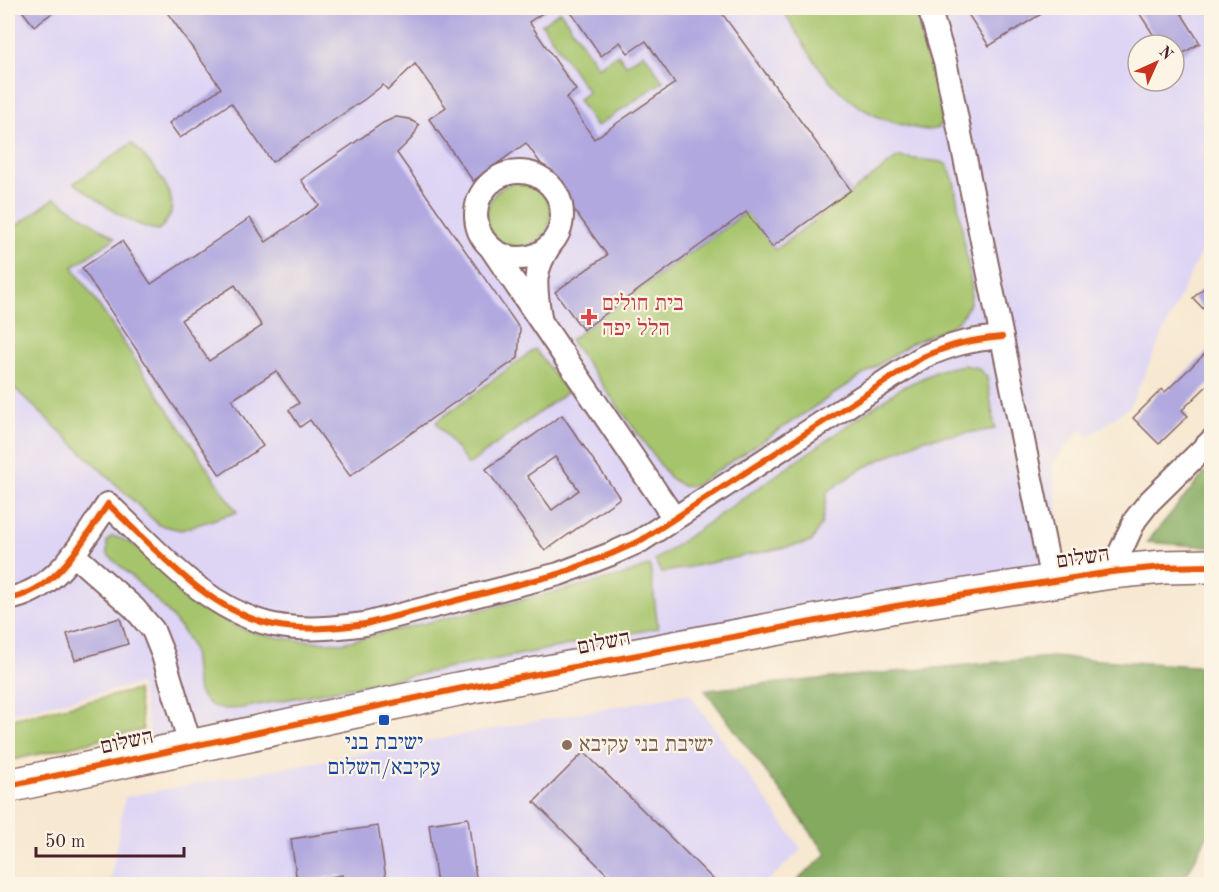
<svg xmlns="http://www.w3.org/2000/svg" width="1219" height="892" font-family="'Old Standard TT','Frank Ruhl Libre',serif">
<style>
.built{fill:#ded5f5;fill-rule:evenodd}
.green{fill:#a6c46c;stroke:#78724c;stroke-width:1.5}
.forest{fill:#84aa60;stroke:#676446;stroke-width:1.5}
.building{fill:#b0a8df;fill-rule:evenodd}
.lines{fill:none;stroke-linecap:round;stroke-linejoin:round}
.street-casing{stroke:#876565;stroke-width:26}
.secondary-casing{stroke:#876565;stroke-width:36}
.street{stroke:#fff;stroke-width:22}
.secondary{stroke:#fff;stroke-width:33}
.cycleway-casing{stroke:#fcf5e5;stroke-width:10}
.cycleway{stroke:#e8590c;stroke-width:6}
.health-dot{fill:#e0444e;stroke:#fcf5e5;stroke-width:2}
.transit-dot{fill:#1a4fb4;stroke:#fcf5e5;stroke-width:2}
.education-dot{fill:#8d6e63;stroke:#fcf5e5;stroke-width:2}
.labels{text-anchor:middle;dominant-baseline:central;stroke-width:4.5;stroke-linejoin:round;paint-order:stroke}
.health-label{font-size:22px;fill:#be3a42;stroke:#fcf5e5;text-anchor:start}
.street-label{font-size:22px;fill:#4a1f2b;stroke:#fcf5e5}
.transit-label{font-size:22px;fill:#164399;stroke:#fcf5e5}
.education-label{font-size:22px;fill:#785e54;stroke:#fcf5e5;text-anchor:start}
</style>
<rect width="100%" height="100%" fill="#fcf5e5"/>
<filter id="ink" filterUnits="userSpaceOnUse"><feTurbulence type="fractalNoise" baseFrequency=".0167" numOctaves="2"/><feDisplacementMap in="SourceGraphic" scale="12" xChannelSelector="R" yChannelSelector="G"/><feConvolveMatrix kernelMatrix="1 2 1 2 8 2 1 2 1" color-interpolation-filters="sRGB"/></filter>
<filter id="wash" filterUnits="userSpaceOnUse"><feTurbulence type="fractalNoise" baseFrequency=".008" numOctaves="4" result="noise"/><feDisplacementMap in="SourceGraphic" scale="24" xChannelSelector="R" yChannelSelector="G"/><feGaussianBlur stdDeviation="1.35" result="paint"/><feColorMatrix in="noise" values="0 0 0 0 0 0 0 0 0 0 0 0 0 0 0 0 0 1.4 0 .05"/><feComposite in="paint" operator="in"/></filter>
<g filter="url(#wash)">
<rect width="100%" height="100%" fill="#f7e8d1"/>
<path class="built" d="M8,8H1211V229L1130,406L1089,437L1081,429L1052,463L1064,564L151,738L140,684L8,714ZM1138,45H1174V81H1138Z
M689,693L802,850L764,884H110L125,797Z"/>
<path class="green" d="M782,8H914L939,104L942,120L939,128C927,132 916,128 903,125C839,111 813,60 782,8Z
M560,11L598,67L618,54L626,65L644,53L663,81L596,127L578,100L588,92L542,24Z
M132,143C152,166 193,203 158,230C127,225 100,201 74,183Z
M898,157L942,162L948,166L954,181L972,288L970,303L961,318L951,326L910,344L694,486H682L669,477L570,340L747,212L775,250Z
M487 215a32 32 0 1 1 64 0a32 32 0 1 1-64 0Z
M55,198L115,238L73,267L237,512L181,530L159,525L8,382V232Z
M535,349L567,392L468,465L436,422Z
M963,365L978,368L987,377L995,429L924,439L861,469L827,492L822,523L811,542L661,573L655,560L901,388L940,370Z
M112,536C144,542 170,581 194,601C239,638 286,640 342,643L622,576L650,565L658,628L242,708C230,709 217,711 207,702C190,688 198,664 191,646C176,613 133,579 107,554V541Z
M137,690L143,730L8,761V720Z"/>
<path class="forest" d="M1211,467V547L1147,542L1202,476Z
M1051,657L1211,667V828L1182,884H793L827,854L705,690Z"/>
<g id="blocks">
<path class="building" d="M20,8H59L34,26Z
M164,8H550L529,22L576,90L566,98L594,139L675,83L646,41L628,53L620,42L601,56L568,8H718L851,190L772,247L746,212L583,330L555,292L607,255L526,143L473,181L429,119L446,107L415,64L388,90L383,85L365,99L272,162L231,103L180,138L169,123L221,88Z
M964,8H1051L989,46Z
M1136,8H1178L1200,43L1174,59V45H1160Z
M396,117L409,119L419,125L413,137L397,153L520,329L518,358L350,476L310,420L300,427L289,410L299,403L276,371L232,400L263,446L220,475L82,268L122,241L151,284L250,218L266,242L319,205L301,180L383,123ZM235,285L262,326L209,361L181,320Z
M1212,280V318L1193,298Z
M1212,347V381L1182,410L1188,416L1159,444L1133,418L1162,389L1165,392Z
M562,415L620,498L545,551L486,469ZM555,457L579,490L552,510L527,476Z
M120,618L128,644L75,660L67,634Z
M584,752L719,885H618L534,802Z
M468,818L477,885H437L429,824Z
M378,826L387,885H343L342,875L297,882L291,839Z"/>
</g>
</g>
<g filter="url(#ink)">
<use href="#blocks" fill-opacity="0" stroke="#876565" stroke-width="1.5"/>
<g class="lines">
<defs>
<path id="street" d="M929,8L945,61L1052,581
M476 215a43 43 0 1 1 86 0a43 43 0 1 1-86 0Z
M491,248L674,518
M540,317C535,286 532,271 551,244
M73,554L134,608L153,630L163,655L191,747
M1111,572L1135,520L1149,502L1212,440
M8,599C58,590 81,543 108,504C156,549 206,611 274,625C304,631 335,628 365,624L559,574L611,554L640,541L923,357C953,344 969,340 1002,337"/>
<path id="secondary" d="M8,786L458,689L896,606L1111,572L1163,567L1212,566"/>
</defs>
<use href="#street" class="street-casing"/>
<use href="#secondary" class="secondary-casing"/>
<use href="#street" class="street"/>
<use href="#secondary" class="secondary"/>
<defs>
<path id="cycleway" d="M8,599C58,590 81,543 108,504C156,549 206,611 274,625C304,631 335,628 365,624L559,574L611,554L640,541L923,357C953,344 969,340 1002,337
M8,786L458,689L896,606L1111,572L1163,567L1212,566"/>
</defs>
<use href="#cycleway" class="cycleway-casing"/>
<use href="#cycleway" class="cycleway"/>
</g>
</g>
<path class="health-dot" d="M586 308h6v6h6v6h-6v6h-6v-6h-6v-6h6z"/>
<rect class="transit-dot" x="378" y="714" width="12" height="12" rx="3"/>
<circle class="education-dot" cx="567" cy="745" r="6"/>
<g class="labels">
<g class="health-label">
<text x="602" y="304">בית חולים<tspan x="602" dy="25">הלל יפה</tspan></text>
</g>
<g class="street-label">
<text transform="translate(1083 558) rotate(-8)">השלום</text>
<text transform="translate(604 643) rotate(-11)">השלום</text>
<text transform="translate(127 742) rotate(-12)">השלום</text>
</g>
<g class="transit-label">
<text x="384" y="743">ישיבת בני<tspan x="384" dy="25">עקיבא/השלום</tspan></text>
</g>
<g class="education-label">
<text x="579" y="745">ישיבת בני עקיבא</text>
</g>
</g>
<rect width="1219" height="892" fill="none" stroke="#fcf5e5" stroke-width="30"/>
<g transform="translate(1156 63) rotate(45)"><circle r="28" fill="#fcf5e5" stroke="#b59f9b" stroke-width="1.5"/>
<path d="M0-4.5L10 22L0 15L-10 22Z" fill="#c8321e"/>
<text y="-9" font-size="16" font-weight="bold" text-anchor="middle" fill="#4a1f2b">N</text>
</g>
<path d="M36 847v9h148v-9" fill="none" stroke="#4a1f2b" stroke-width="3"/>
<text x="45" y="847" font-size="18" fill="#4a1f2b" stroke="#fcf5e5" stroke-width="4.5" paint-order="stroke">50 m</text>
</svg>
